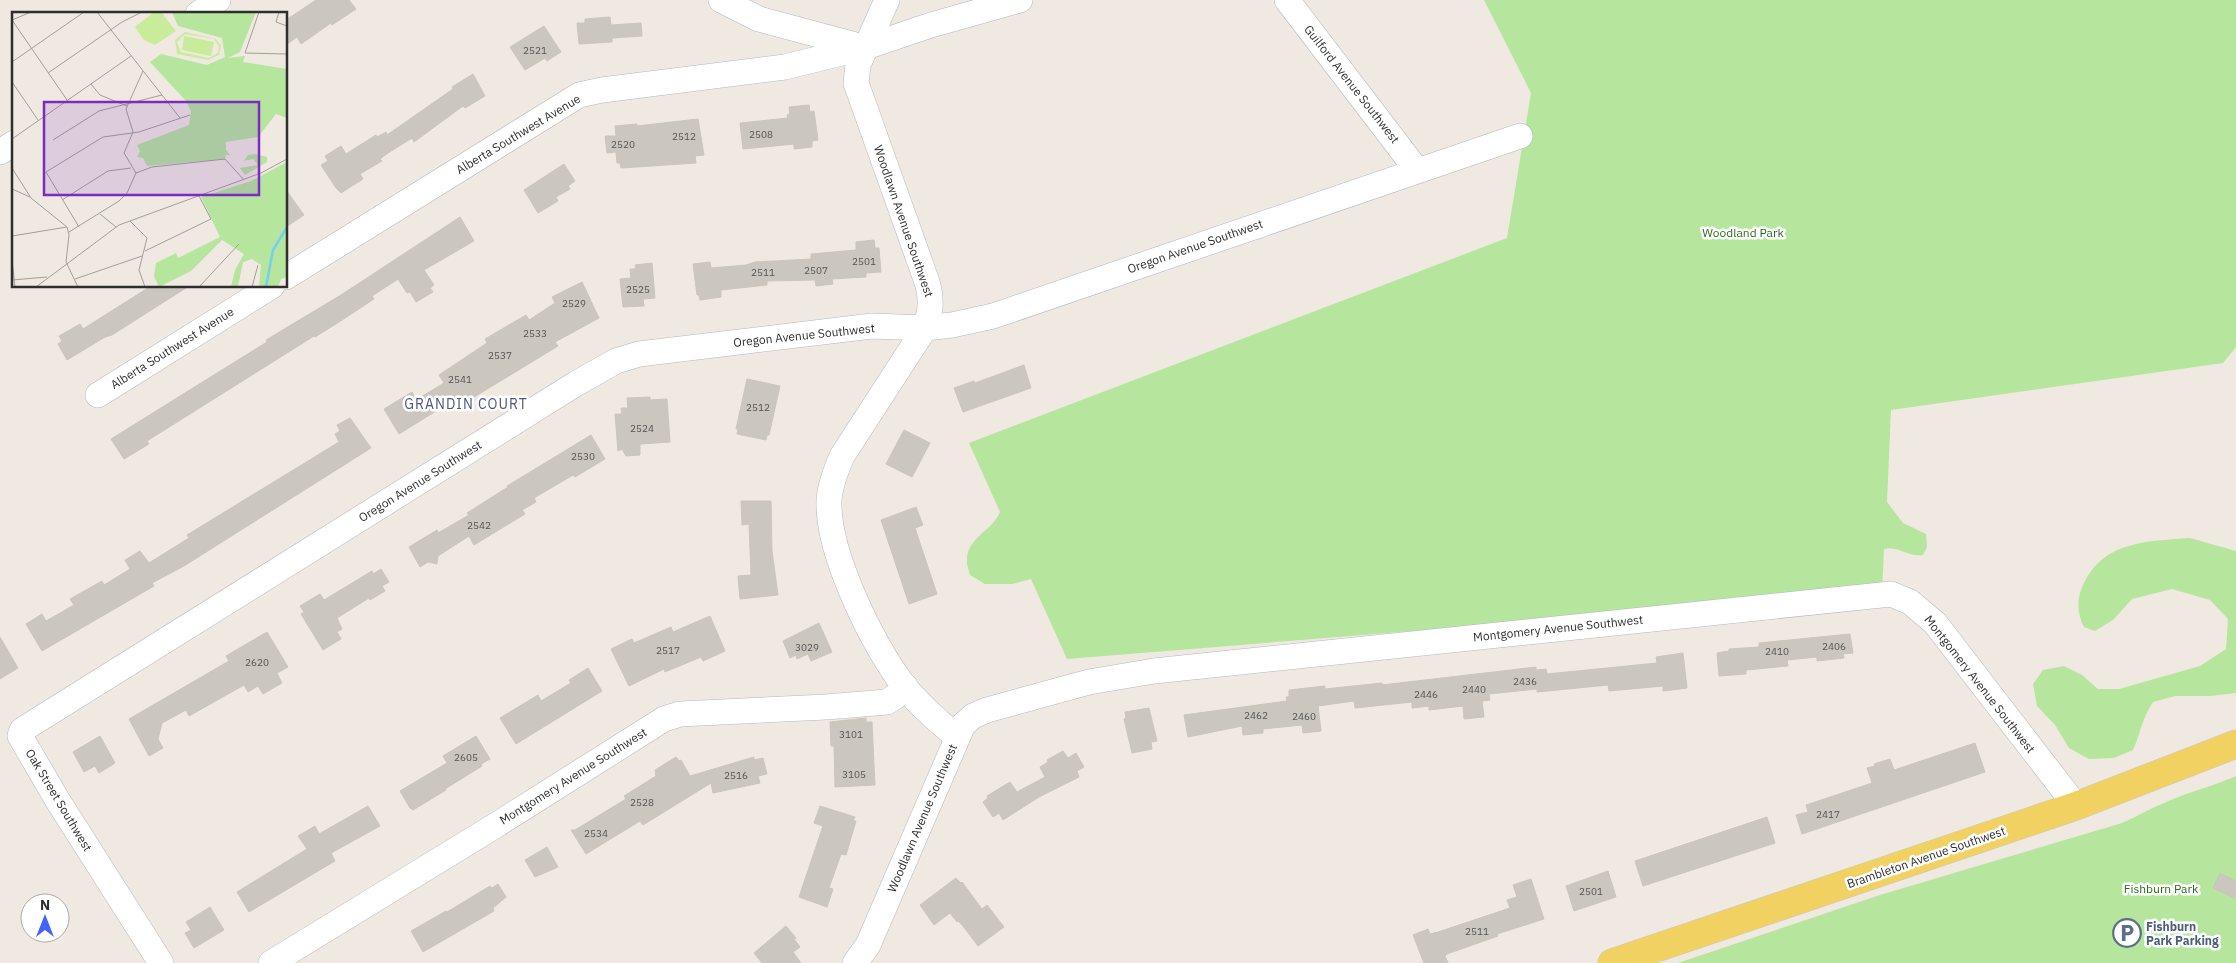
<svg xmlns="http://www.w3.org/2000/svg" width="2236" height="963" font-family="'IBM Plex Sans',sans-serif">
<style>
.green{fill:#b6e59e}
.building{fill:#cbc7bf;stroke:#cbc5ba}
.lines{fill:none;stroke-linecap:round;stroke-linejoin:round}
.minor-casing{stroke:#b4b7c1;stroke-width:26}
.major-casing{stroke:#c9c9c9;stroke-width:29}
.minor{stroke:#fff;stroke-width:25}
.major{stroke:#f2d163;stroke-width:28}
.labels{text-anchor:middle;dominant-baseline:central;stroke-width:5;stroke-linejoin:round;paint-order:stroke}
.number-label{font-size:10px;fill:#555452}
.street-label{font-size:12px;fill:#2e2e2e;stroke:#fff}
.park-label{font-size:12px;fill:#2c6e1b;stroke:#fff}
.service-label{font-size:12px;font-weight:bold;fill:#4e5e75;stroke:#fff;text-anchor:start}
.neighbourhood-label{font-size:14px;letter-spacing:1px;fill:#4d5680;stroke:#fff}
.inset-river{fill:none;stroke:#75cff0;stroke-width:2.5}
.inset-road{fill:none;stroke:#a29e99;stroke-width:1}
.view{fill:#7b2cbf;fill-opacity:0.15;stroke:#7b2cbf;stroke-width:2.5}
.inset-edge{fill:none;stroke:#2e2e2e;stroke-width:2.5}
</style>
<rect width="100%" height="100%" fill="#efe9e1"/>
<path class="green" d="M1484,0H2236V347L2223,363L1891,410L1887,502L1903,523L1926,534L1927,547L1923,555C1907,557 1900,546 1884,549L1882,593L1067,659L1031,579L1012,584H985L970,575C969,570 966,564 967,559C967,538 993,530 1000,512L969,443L1507,238L1531,93Z
M2190,538L2236,551V693L2210,696H2175L2153,702C2142,718 2141,732 2133,750L2114,758L2089,759L2069,748L2055,725L2037,706L2033,684L2043,670L2064,666L2082,675L2098,689H2119L2200,666L2226,649L2228,619L2210,600L2172,589L2132,599L2113,620L2095,631L2084,627C2077,613 2076,598 2084,583C2104,541 2148,541 2190,538Z
M2236,776V963H1678L1880,895L2122,823C2136,817 2149,809 2164,803C2187,792 2212,787 2236,776Z"/>
<path class="building" d="M316,0H349L356,9L332,25L331,23L301,44L297,37L286,45V20Z
M610,17L611,25L641,23L642,36L612,38V42L579,44L577,23H585V19Z
M544,26L561,52L547,61L545,58L525,70L510,47Z
M473,74L485,96L465,108L463,106L414,142L412,138L388,153L380,159L382,161L360,174L363,179L341,193L336,188L321,165L328,161L325,156L341,146L346,154L376,135L377,137L386,132L387,135L453,89L452,87Z
M809,105L810,112L814,111L818,140L812,141V147L794,149V144L743,149L740,123L788,118L787,115L790,114L789,107Z
M698,119L704,155L695,156L696,163L621,168L620,163H617L616,152L607,153L605,136H616L615,126L637,124V126Z
M564,164L575,181L568,186L570,189L556,197L558,201L538,213L524,190Z
M286,190L304,215L286,227Z
M460,217L474,241L424,270L434,285L430,288L433,292L416,302L410,292L407,293L398,279L372,296L374,299L339,322L315,337L314,336L147,441L149,444L124,459L111,439L267,342L266,340L341,295Z
M874,240L875,248H879L881,272L866,273V277L832,279L833,284L816,286L815,280L767,281V285L721,290V297L700,300L699,295H697L693,264L710,262L711,268L746,265L755,262L811,259V254L856,250V242Z
M652,263L655,298L643,299L644,306L623,307L620,279L631,278L630,269H636L635,265Z
M582,282L599,318L555,342L558,346L461,405L457,398L399,434L384,409L412,392L416,400L444,383L439,375L487,343L485,339L526,315L529,320L555,303L552,297Z
M151,286H189L112,335L105,337L67,360L58,344L62,341L59,336L80,324L83,329Z
M1024,365L1031,388L963,412L954,388L974,381L975,383Z
M747,379L780,386L769,435H767L766,440L737,434L738,429H736Z
M650,397V400L667,399L670,442L640,444V455L626,456L622,449L618,451L615,414H622L621,408H628L627,398Z
M350,418L371,448L184,566L152,583L154,586L42,651L26,624L42,614L46,621L74,605L70,599L102,581L104,585L130,569L125,560L140,551L149,563L189,538L187,535L339,442L335,434L340,431L337,425Z
M904,430L930,443L912,477L886,464Z
M591,435L605,459L575,477L573,475L534,498L536,502L522,510L525,514L474,545L469,536L438,556L437,564L428,562L420,567L409,547L437,530L438,533L469,515L467,513L508,487L507,486Z
M741,501H771L772,551L778,595L740,599L738,576L751,575L749,524L742,525Z
M916,507L923,525L915,528L937,594L909,604L881,520Z
M381,569L389,582L382,586L385,591L370,600L369,598L337,618L342,629L337,632L341,639L323,650L301,614L304,612L300,606L320,594L324,600L372,571L373,574Z
M710,616L725,651L703,661L701,657L665,672L664,669L629,686L611,649L632,639L634,643L671,627L673,632Z
M819,623L832,652L811,661L808,654L797,659L796,655L790,658L783,641Z
M267,632L288,667L277,673L282,683L263,694L258,686L248,692L244,685L189,716L186,710L162,723L158,739L163,748L149,756L129,719L229,661L226,656Z
M1850,634L1853,653L1843,654L1844,658L1817,661V657L1787,660L1788,666L1746,670V674L1719,676L1717,653L1729,651V649L1759,647V643Z
M0,637L18,668L0,679Z
M1683,653L1687,688L1663,691V686L1609,691L1608,685L1537,692V689L1489,694L1490,700L1482,701L1484,717L1464,719L1463,706L1429,710V706L1412,708V702L1355,708L1354,701L1318,706L1321,731L1303,733L1302,725L1263,729V733L1243,735L1242,726L1188,737L1184,715L1287,701L1286,697H1289V690L1325,686V689L1382,683V685L1536,667V670L1546,669L1547,674L1657,663L1656,657Z
M588,668L602,691L516,744L500,718L538,695L541,701L571,683L569,680Z
M1149,708L1157,741L1151,742L1152,749L1132,753L1124,719L1126,718L1125,712Z
M866,718V722H872L875,785L835,787L834,746H831L830,722Z
M100,736L115,763L99,773L95,766L84,772L73,752Z
M476,736L490,759L481,764L482,766L445,789L446,790L413,810L410,808L400,791L447,763L443,756Z
M1975,743L1985,772L1802,834L1796,815L1808,812L1806,805L1872,783L1867,768L1875,766L1874,764L1890,759L1894,770Z
M1063,751L1068,758L1076,753L1084,767L1077,771L1079,777L1039,797L1003,820L999,813L993,817L983,802L988,798L987,796L1010,782L1017,792L1045,777L1040,767L1048,762L1047,760Z
M676,757L679,761L681,760L690,776L754,757V760L763,758L767,774L758,776L760,783L713,793L711,783L643,825L640,821L586,854L571,830H575L626,799L624,796L656,776L655,770Z
M368,806L380,826L331,853L335,861L249,912L237,892L307,849L298,836L315,826L319,834Z
M820,806L855,817L853,821H856L846,855L841,854L829,888L833,889L827,907L799,897L823,826L814,823Z
M1767,817L1775,843L1643,886L1635,861Z
M547,847L558,867L535,877L525,860Z
M1608,871L1616,897L1574,911L1566,886Z
M2220,873L2236,881V899L2213,888Z
M956,878L961,883L962,882L982,909L987,905L1004,927L978,946L963,926L958,921L957,922L950,913L934,925L920,905Z
M1531,879L1544,919L1497,934L1498,936L1447,954L1445,956L1448,963H1424L1413,935L1428,929L1430,934L1438,932L1510,908L1507,900L1517,897L1513,885Z
M498,884L506,897L493,908L494,911L423,952L411,931L446,911L447,912L490,886L492,888Z
M210,907L224,930L194,948L185,933L191,930L186,922Z
M786,926L796,938L794,939L800,947L793,952L801,963H762L754,953Z"/>
<g class="lines">
<defs>
<path id="minor" d="M721,0L759,19L863,47
M887,0L858,65L856,83L927,282C932,299 931,311 925,328L842,456C836,470 830,485 829,500C827,553 872,643 904,686C919,705 938,721 956,736
M1287,0L1416,169
M198,14L218,0
M0,152L14,143
M286,277L579,95L602,90L785,67L866,47L931,25L1020,0
M98,395L272,286
M161,963L58,801L20,736L22,730L577,383L616,361L639,354L872,326L925,328L952,325L993,316L1520,136
M271,963L493,827L664,719L680,714L826,707L887,702L896,696L905,686
M855,963L868,945L963,725L973,716L987,710L1089,682L1154,671L1891,594L1910,602L1935,623L2076,806"/>
<path id="major" d="M1612,963L2076,806L2236,744"/>
</defs>
<use href="#minor" class="minor-casing"/>
<use href="#major" class="major-casing"/>
<use href="#minor" class="minor"/>
<use href="#major" class="major"/>
</g>
<defs>
<symbol id="parking-ring" viewBox="-11 -11 22 22"><circle r="9.5" fill="#fff" stroke="#5c6f8a" stroke-width="1.5"/><path d="M-3.5-5.5H1a3.5 3.5 0 0 1 0 7H-1V5.5H-3.5ZM-1-3.4V-.6H.8a1.4 1.4 0 0 0 0-2.8Z" fill="#5c6f8a"/></symbol>
</defs>
<g fill-rule="evenodd">
<use href="#parking-ring" x="2111" y="917" width="32" height="32"/>
</g>
<g class="labels">
<g class="number-label">
<text x="535" y="50">2521</text>
<text x="761" y="134">2508</text>
<text x="684" y="136">2512</text>
<text x="623" y="144">2520</text>
<text x="864" y="261">2501</text>
<text x="816" y="270">2507</text>
<text x="763" y="272">2511</text>
<text x="638" y="289">2525</text>
<text x="574" y="303">2529</text>
<text x="535" y="333">2533</text>
<text x="500" y="355">2537</text>
<text x="460" y="379">2541</text>
<text x="758" y="407">2512</text>
<text x="642" y="428">2524</text>
<text x="583" y="456">2530</text>
<text x="479" y="525">2542</text>
<text x="1834" y="646">2406</text>
<text x="807" y="647">3029</text>
<text x="668" y="650">2517</text>
<text x="1777" y="651">2410</text>
<text x="257" y="662">2620</text>
<text x="1525" y="681">2436</text>
<text x="1474" y="689">2440</text>
<text x="1426" y="694">2446</text>
<text x="1256" y="715">2462</text>
<text x="1304" y="716">2460</text>
<text x="851" y="734">3101</text>
<text x="466" y="757">2605</text>
<text x="854" y="774">3105</text>
<text x="736" y="775">2516</text>
<text x="642" y="802">2528</text>
<text x="1828" y="814">2417</text>
<text x="596" y="833">2534</text>
<text x="1591" y="891">2501</text>
<text x="1477" y="931">2511</text>
</g>
<g class="street-label">
<text transform="translate(1352 84) rotate(52)">Guilford Avenue Southwest</text>
<text transform="translate(518 134) rotate(-31)">Alberta Southwest Avenue</text>
<text transform="translate(904 221) rotate(71)">Woodlawn Avenue Southwest</text>
<text transform="translate(1195 246) rotate(-19)">Oregon Avenue Southwest</text>
<text transform="translate(804 335) rotate(-6)">Oregon Avenue Southwest</text>
<text transform="translate(172 348) rotate(-32)">Alberta Southwest Avenue</text>
<text transform="translate(420 481) rotate(-32)">Oregon Avenue Southwest</text>
<text transform="translate(1558 628) rotate(-6)">Montgomery Avenue Southwest</text>
<text transform="translate(1980 684) rotate(52)">Montgomery Avenue Southwest</text>
<text transform="translate(573 776) rotate(-32)">Montgomery Avenue Southwest</text>
<text transform="translate(59 800) rotate(59)">Oak Street Southwest</text>
<text transform="translate(922 818) rotate(-67)">Woodlawn Avenue Southwest</text>
<text transform="translate(1926 857) rotate(-19)">Brambleton Avenue Southwest</text>
</g>
<g class="park-label">
<text x="1743" y="232">Woodland Park</text>
<text x="2161" y="888">Fishburn Park</text>
</g>
<g class="service-label">
<text x="2146" y="926">Fishburn<tspan x="2146" dy="14">Park Parking</tspan></text>
</g>
<g class="neighbourhood-label">
<text x="466" y="404">GRANDIN COURT</text>
</g>
</g>
<g transform="translate(12 12)">
<rect width="275" height="275" fill="#efe9e1"/>
<path d="M160,0H244L228,40L216,46L233,44L231,50L275,57V106L264,102L246,125L214,130V138L218,143H214L213,147L135,154L131,146L125,145L128,139L125,133L177,113L179,99L174,89L138,50L149,42L195,53L213,45L210,26L166,14ZM243,142L255,145V150L233,163L228,156L246,153L241,147L232,149L236,143ZM275,150V265L269,267L266,275H247L249,253L240,247L231,250L226,275H219L223,258L232,242L210,228L179,259L147,275L142,264L144,251L164,241L166,246L208,225L189,185L239,169Z" fill="#b6e59e"/>
<path d="M142,0H149L164,19L143,33L132,28L123,15ZM173,20L204,27L209,34L207,43L196,48L165,42L163,28ZM173,22L202,27L207,34L206,41L197,46L169,40L165,30ZM172,24L202,30L199,44L170,38Z" fill="#c9ec9a" fill-rule="evenodd"/>
<path class="inset-river" d="M254,275L261,238L275,215"/>
<path class="inset-road" d="M85,0L168,106M247,0L233,41L275,42M267,0L264,10L275,14M0,8L55,88M0,8L19,0M0,50L72,0M36,61L110,10L130,0M0,70L26,108M79,72L88,83L115,94M0,127L119,44M41,128L87,99L150,83M0,156L19,186L55,215L57,223L54,250L66,275M124,161L140,155L213,147L232,168M124,161L112,141L121,120L114,97L131,59M0,177L18,185M50,188L96,159L119,156M88,202L104,215M118,209L135,226L127,258L133,275M67,215L34,160L91,125L127,120L178,103M57,220L107,189L115,181L124,161M0,224L55,215M133,239L199,207L187,184M0,247L3,275M63,267L130,244M0,268L35,265M24,275L107,213L249,161L275,147M187,275L227,232M240,275L246,253"/>
<path class="view" d="M32,90H247V183H32Z"/>
<rect width="275" height="275" class="inset-edge"/>
</g>
<g transform="translate(45 918)"><circle r="24" fill="#ffffff" stroke="#ababab"/>
<path d="M0-4L9 19L0 12L-9 19Z" fill="#4264fb"/>
<text y="-8" font-size="14" font-weight="bold" text-anchor="middle" fill="#2e2e2e">N</text>
</g>
</svg>
